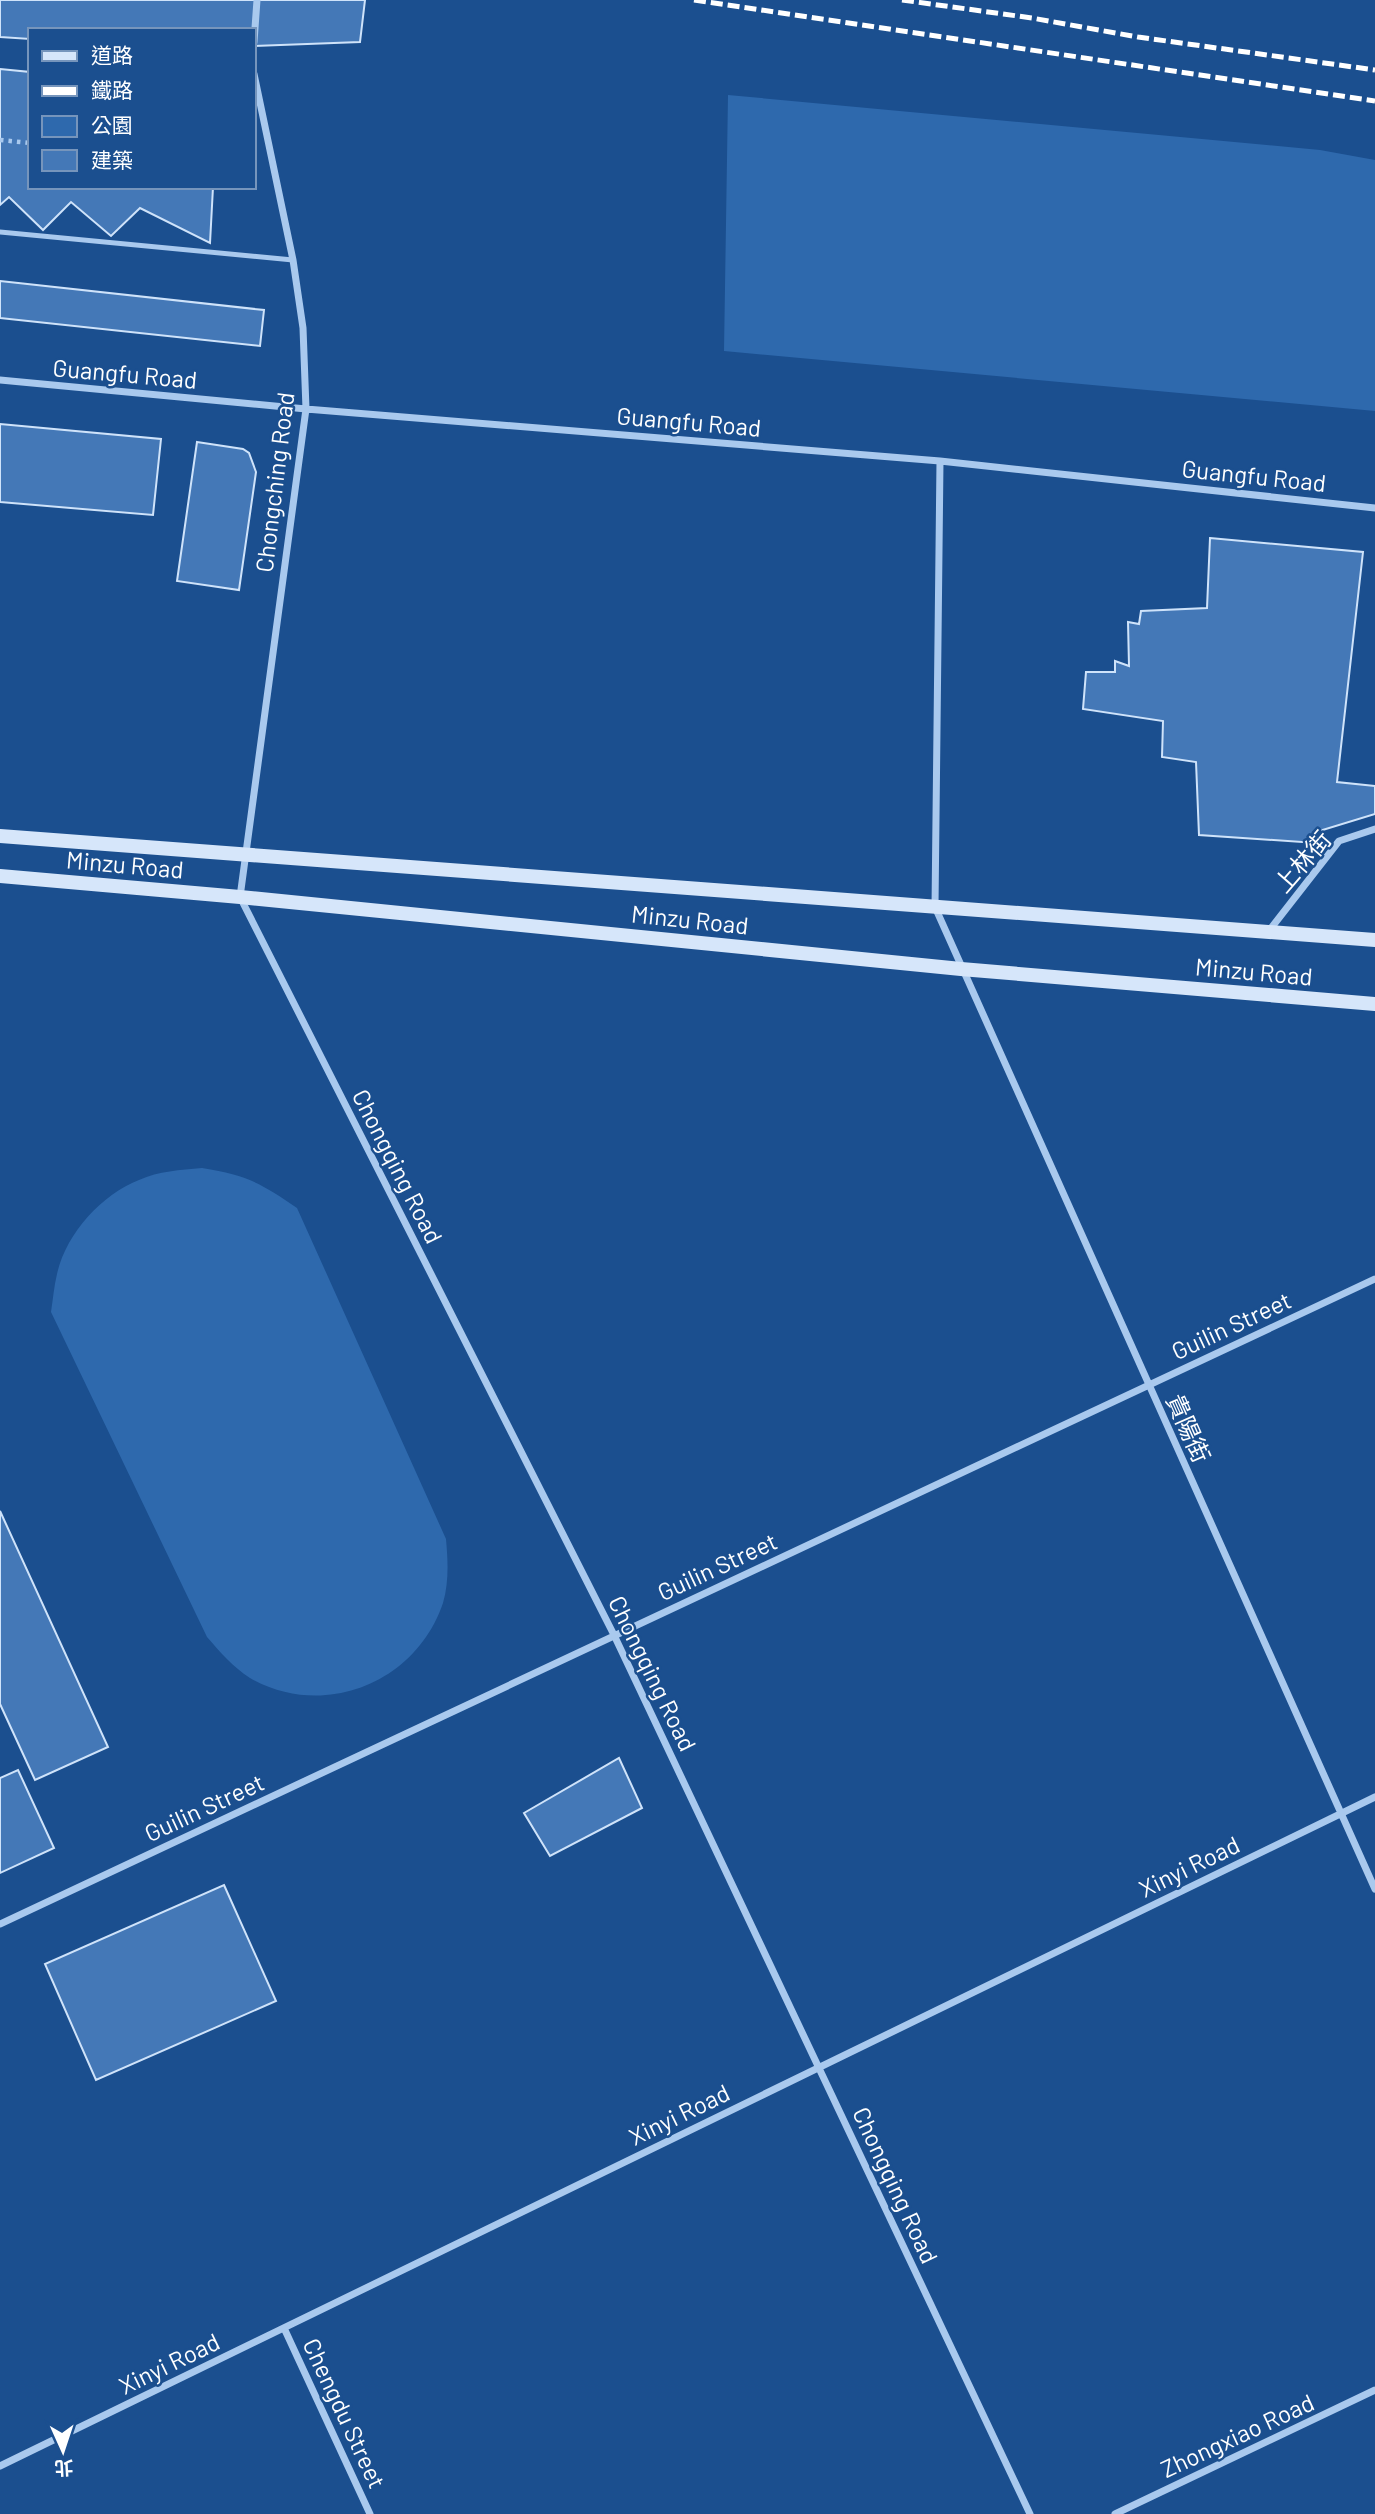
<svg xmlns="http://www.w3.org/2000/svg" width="1375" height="2514" font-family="Barlow,'Noto Sans TC',sans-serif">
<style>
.green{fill:#2e69ad}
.building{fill:#4478b7;stroke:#cfe3fa;stroke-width:2}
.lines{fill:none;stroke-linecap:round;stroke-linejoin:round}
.path{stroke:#a9c9ee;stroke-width:4.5;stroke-dasharray:3.5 5;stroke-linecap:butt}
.lane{stroke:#a9c9ee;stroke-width:5}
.street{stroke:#a9c9ee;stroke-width:7}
.secondary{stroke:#d6e6fa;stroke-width:14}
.rail{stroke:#fff;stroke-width:5;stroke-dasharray:12 5;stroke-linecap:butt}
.labels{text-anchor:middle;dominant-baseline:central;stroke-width:5;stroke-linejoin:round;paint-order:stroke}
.street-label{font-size:24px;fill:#fff;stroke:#1b4f8f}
</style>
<rect width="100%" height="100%" fill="#1b4f8f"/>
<path class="green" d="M728,95L1320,150L1375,160V411L724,351Z
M202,1168C246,1175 261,1183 297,1208L446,1539C448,1561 449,1582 443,1603C416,1683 324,1720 250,1678C233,1667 220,1652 207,1637L51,1312C53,1299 54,1286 57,1274C66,1234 101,1195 139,1180C159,1171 180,1170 202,1168Z"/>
<path class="building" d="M0,0H365L360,42L254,46V30H30V39L0,37Z
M0,69L30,72V187H213L210,243L140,208L111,236L71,202L43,230L9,197L0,205Z
M0,281L264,310L260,346L0,318Z
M0,424L161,439L153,515L0,502Z
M197,442L243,449L249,453L256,472L239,590L177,581Z
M1210,538L1363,552L1337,782L1375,786V814L1316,832V843L1199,835L1196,762L1162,757L1163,721L1083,709L1086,672H1115V661L1129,666L1128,622L1139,624L1141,611L1207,608Z
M0,1511L108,1747L35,1780L0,1704Z
M619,1758L642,1808L550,1856L524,1813Z
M18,1770L54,1848L0,1873V1778Z
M224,1885L276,2001L96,2080L45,1964Z"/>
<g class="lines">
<path class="path" d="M0,140L30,143"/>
<path class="lane" d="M0,232L293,260"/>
<path class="street" d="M254,42L257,0
M254,74L293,260L303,328L306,409L240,897L614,1635L1030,2514
M0,380L306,409L940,461L1375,508
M940,461L935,907L1375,1889
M1268,932L1339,841L1375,829
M0,1924L1375,1279
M284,2328L370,2514
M0,2466L1375,1797
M1115,2514L1375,2390"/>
<path class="secondary" d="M0,836L1375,940
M0,876L240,897L961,969L1375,1004"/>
<path class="rail" d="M694,0L1375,101
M902,0L1032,18L1138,37L1375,70"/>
</g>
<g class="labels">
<g class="street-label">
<text transform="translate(125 373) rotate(5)">Guangfu Road</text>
<text transform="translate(689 421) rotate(5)">Guangfu Road</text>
<text transform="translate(1254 475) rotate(6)">Guangfu Road</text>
<text transform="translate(274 482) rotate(-83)">Chongching Road</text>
<text transform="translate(1302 861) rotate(-49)">上林街</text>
<text transform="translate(125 864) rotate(5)">Minzu Road</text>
<text transform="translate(690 919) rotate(6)">Minzu Road</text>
<text transform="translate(1254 971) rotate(5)">Minzu Road</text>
<text transform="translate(398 1166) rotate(63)">Chongqing Road</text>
<text transform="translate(1231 1325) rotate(-25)">Guilin Street</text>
<text transform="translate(1189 1428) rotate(66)">貴陽街</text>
<text transform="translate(717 1566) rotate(-25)">Guilin Street</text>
<text transform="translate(653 1673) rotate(64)">Chongqing Road</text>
<text transform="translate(204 1807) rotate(-25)">Guilin Street</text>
<text transform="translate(1189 1866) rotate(-26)">Xinyi Road</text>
<text transform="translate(679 2114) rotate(-26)">Xinyi Road</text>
<text transform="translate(896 2185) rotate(65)">Chongqing Road</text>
<text transform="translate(169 2363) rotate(-26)">Xinyi Road</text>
<text transform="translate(345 2413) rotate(65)">Chengdu Street</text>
<text transform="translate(1237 2435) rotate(-25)">Zhongxiao Road</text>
</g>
</g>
<rect x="28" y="28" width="228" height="161" fill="#1b4f8f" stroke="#7695bc" stroke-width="2"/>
<rect x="42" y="51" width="35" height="10" fill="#d6e6fa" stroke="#7695bc" stroke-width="2"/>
<text x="91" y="63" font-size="21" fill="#ffffff">道路</text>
<rect x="42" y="86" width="35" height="10" fill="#ffffff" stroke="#7695bc" stroke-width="2"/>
<text x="91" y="98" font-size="21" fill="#ffffff">鐵路</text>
<rect x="42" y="116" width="35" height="21" fill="#2e69ad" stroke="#7695bc" stroke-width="2"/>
<text x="91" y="133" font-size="21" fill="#ffffff">公園</text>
<rect x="42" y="150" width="35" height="21" fill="#4478b7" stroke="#7695bc" stroke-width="2"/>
<text x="91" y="168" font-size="21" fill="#ffffff">建築</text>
<g transform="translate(63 2451) rotate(177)" stroke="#1b4f8f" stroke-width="5" paint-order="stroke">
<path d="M0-5L12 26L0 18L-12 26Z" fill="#ffffff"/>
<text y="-10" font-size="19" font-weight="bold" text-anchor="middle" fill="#ffffff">北</text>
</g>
</svg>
